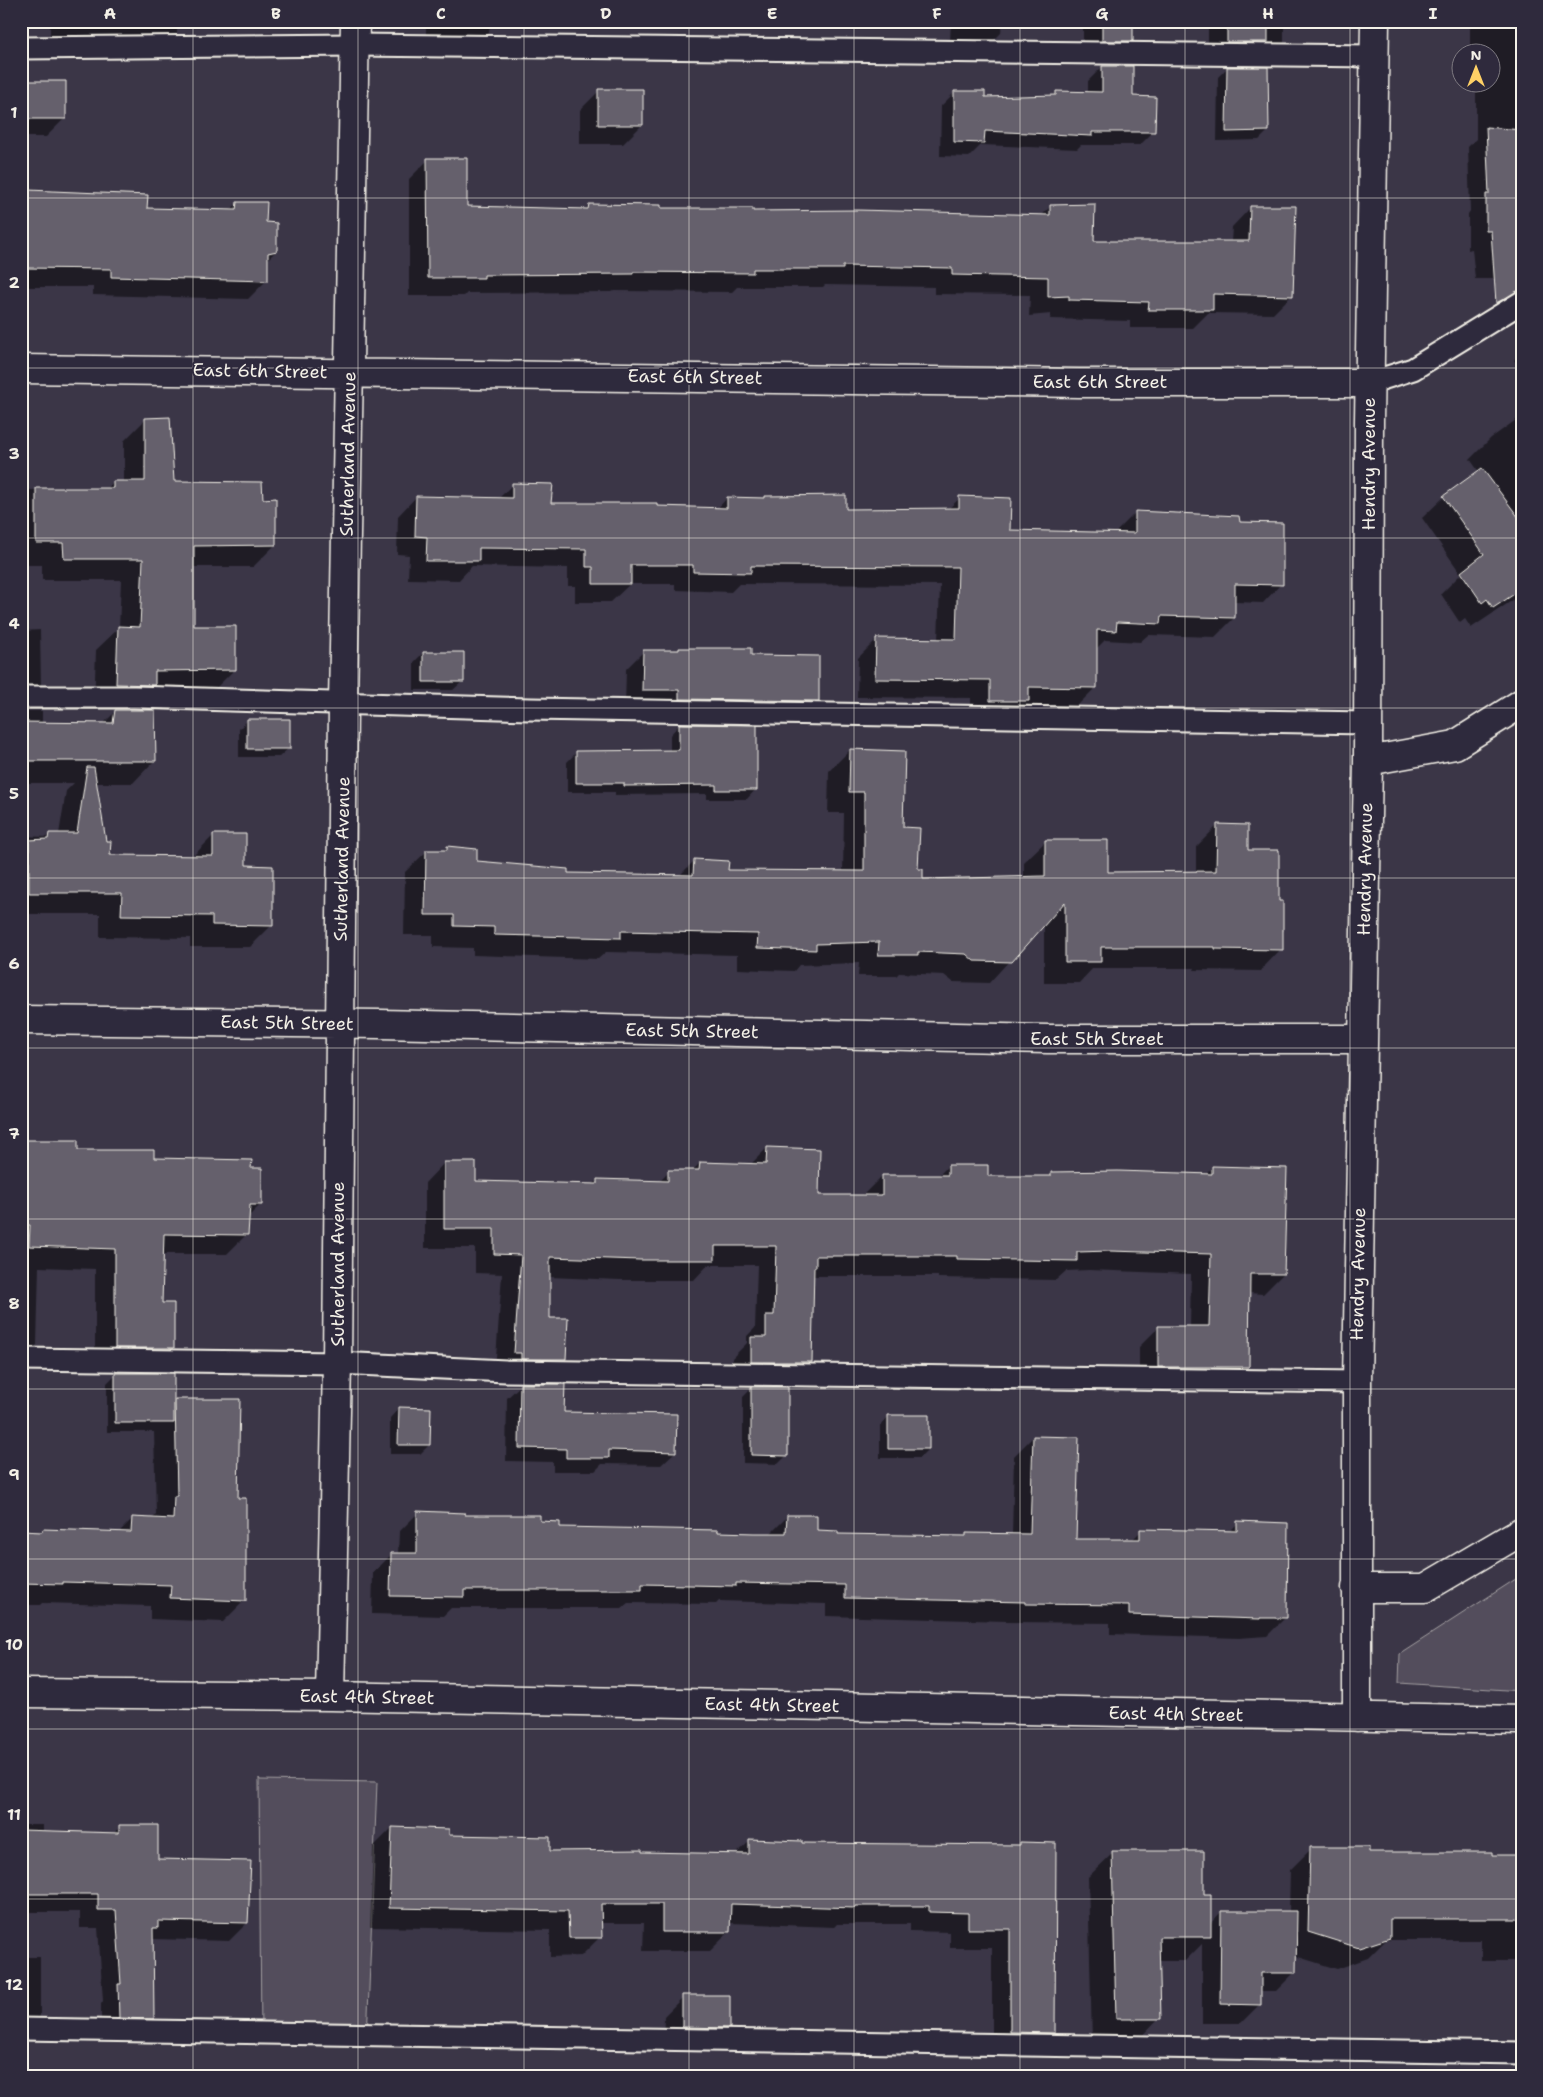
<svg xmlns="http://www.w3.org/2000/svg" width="1543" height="2097" font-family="'Shantell Sans',sans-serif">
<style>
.green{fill:#534e5c;stroke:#a4a0a2}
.shadow{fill:#0007}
.building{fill:#65616c;stroke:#f4f1e8}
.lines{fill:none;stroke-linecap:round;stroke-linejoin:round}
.lane-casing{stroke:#f4f1e8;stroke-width:25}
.street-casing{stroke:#f4f1e8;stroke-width:31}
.lane{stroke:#2f2a3d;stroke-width:21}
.street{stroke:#2f2a3d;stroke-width:28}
.grid{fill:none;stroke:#f4f1e8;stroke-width:1;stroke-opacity:0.55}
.labels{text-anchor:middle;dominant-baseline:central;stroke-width:4;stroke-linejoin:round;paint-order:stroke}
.street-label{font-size:18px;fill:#f4f1e8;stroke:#2f2a3d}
.neatline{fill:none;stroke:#f4f1e8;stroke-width:2}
.grid-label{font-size:16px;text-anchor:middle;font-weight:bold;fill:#f4f1e8}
</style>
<rect width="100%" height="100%" fill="#3b3647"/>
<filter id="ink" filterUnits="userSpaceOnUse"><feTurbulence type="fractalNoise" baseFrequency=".02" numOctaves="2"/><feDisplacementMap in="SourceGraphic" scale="10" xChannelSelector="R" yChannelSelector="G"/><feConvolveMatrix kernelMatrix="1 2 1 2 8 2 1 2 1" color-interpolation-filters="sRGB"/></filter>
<g filter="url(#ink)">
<path class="green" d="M1522,1575V1691L1399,1683L1400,1654Z
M259,1778L260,1780L377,1782L367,2040H261Z"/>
<path class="shadow" d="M50,21H177V34L162,49L50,50Z
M426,21H490L489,33L470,52H426Z
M951,21H1002L1001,33L992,42H950Z
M1083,21H1131L1132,40L1112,59H1083Z
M1212,21H1284V42L1265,61L1208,60V25Z
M1470,21H1522L1521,279H1475L1472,249L1468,250V214L1470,211L1468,147L1476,139V82H1490V52H1470Z
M1102,67L1132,97L1154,131L1140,145H1081L1077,149L981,145L969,157L940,156L941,106L955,92L984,99L1053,96L1057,92L1088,93V81Z
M1227,68L1268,131L1259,140L1217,141L1218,77Z
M21,82L65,118L46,137H21Z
M599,91L642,125L623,144H580V110Z
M428,160L465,207L585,210L589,205L751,212L1041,216L1051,206L1093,242H1231L1232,227L1251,207L1292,295L1273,314L1208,313L1193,328H1130V321L1050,319L1051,314L1029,316L1030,295L934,294V287L825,285L823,287H737L732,292L614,291L612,292L467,293L464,296H409V179Z
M29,191L146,196V209L230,211L237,203L265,223L276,251L267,260V280L248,299L93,295V287H21V198Z
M1522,353V370L1514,360Z
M146,419L173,482L261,500L275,545L253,567H193L192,627L235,669L213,691L94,706L96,650L119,628L121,580H42V565H21V490L107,489L113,482H124V441Z
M1516,420L1522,428V594L1471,628L1465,619L1460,623L1441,594L1461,574L1422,518L1444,497L1479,472L1470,459L1491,438Z
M513,484L550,504L656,508L717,509L727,498L763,499L766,497L845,510L948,509L960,498L1009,532L1117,534V531L1136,512L1239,523L1281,584L1263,603L1234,602V618L1215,637L1148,635L1140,642L1105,640L1096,649V687L1077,706L1023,705L1009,719H971V698L857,697L858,658L876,640H938L940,585L739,584L731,592L675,590V584H630L611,602H575V586H568V568L472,566L459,580L408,579L409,555L397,554L398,516L416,497L498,499Z
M40,630L41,684L21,704V631Z
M679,649L750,656L817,701L800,718L625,707L626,669L643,652H677Z
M423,653L463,681L453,690H414V662Z
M21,711H42V724L102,725L116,711L154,761L133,783H95L109,856L192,857L214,835L245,867L272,925L250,947H190V938L100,937V914H21V836L47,837L49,834H59L66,791L74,783H21Z
M248,720L289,748L279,757H239V729Z
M679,725L756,789L747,799H707V794L615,795V792H567V762L576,753L670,751V735Z
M850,750L901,828L922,880L1024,878V862L1046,841L1106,874L1196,873V847L1217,826L1247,851L1277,902L1281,949L1260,971L1194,970L1195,968H1093L1079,983H1044V923L989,983L953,982L944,975L899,973L896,976H858L859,963L799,965L794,971L737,969V955L606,952L598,959L473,955V948L433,947V935H404L405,872L427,851H443L447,847L475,862L566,874L679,876L694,861L727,871L843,872L844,813H828L829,771Z
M21,1142L77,1152L249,1169L261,1204L248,1217L247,1234L227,1254H162L160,1304L173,1348L152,1368H95V1269L39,1267L37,1345L21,1361Z
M767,1148L817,1197L862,1196L882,1176H938L948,1166L987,1177H1048L1052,1173L1205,1175L1213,1167L1283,1274L1263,1294L1248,1293V1366L1228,1386H1139V1347L1159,1327H1190L1191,1274L1089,1270L1066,1271L1056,1280L938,1278V1276H812L811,1362L791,1382L732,1381V1358L747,1343V1336L755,1328L757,1265H708L694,1280H619L549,1277V1319L565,1359L545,1379L495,1372L502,1274L475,1273V1248H425V1183L444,1163L475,1182L592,1185L598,1180L658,1182L669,1171H692L700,1163L751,1164Z
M116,1374L173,1403L176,1400L237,1499L244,1601L223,1622L150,1619V1606L42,1603L40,1605H21V1533H40L43,1530L118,1533L132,1519H152L156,1515L154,1432H107V1383Z
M521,1385L563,1413L675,1452L661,1465L602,1464L595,1471H553V1462L506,1461L507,1398Z
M752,1388L787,1455L778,1464L743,1463V1397Z
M399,1408L429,1445L420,1454H390V1418Z
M889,1416L928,1449L919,1458H880V1426Z
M1033,1437L1075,1541H1131L1141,1531L1229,1532L1238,1523L1286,1617L1267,1636L1239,1638L1110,1634V1623L1006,1622V1621L826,1616V1604L719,1601L716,1604L628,1603L622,1608H451L443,1616L372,1614L373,1573L392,1554H398L399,1532L418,1513L539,1523L559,1528L770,1534L788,1516L816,1531L836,1535L963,1537L967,1534L1012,1535L1014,1456Z
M21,1825H43V1831L113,1834L120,1827L157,1860L247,1923L229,1941L152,1939L153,2018L135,2037L101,2036V2004L103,2001L98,1928H80V1912H21Z
M392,1828L549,1852L735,1855L750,1841L800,1844L1018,1846L1021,1843L1054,2033L1035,2052L992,2051V1948H950V1932L910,1931V1924H837L834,1927L729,1923V1932L710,1951H643L644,1923H600V1937L581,1956L550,1957V1930L370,1927L373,1847Z
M1311,1849L1367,1853L1522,1855V1961H1481V1940H1386L1368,1958L1337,1969L1295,1956V1972L1276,1991H1260V2004L1241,2023H1202V1944L1185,1961H1158L1159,2018L1135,2043H1092L1088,1877L1113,1853L1203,1895L1210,1924L1221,1912H1289L1290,1870Z
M21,1957H40V2016L21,2035Z
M683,1997L729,2027L710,2046H663L664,2016Z"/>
<path class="building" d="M1102,21H1133V41H1102Z
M1227,21H1268V42H1227Z
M1102,66H1133V96L1156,97L1155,132H1092V136L985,131L984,143L954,142V91H985V97L1056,95V91L1102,92Z
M1227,67H1268L1269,131L1226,132Z
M21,81H66V119H21Z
M598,89H643V125H598Z
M1486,127L1522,130V290L1496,303L1491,231H1486V194H1489Z
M427,158H467V206L588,209L589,204L661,205V208H753V211L857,210L1050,215V205L1095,204L1094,241H1249L1250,206H1296L1293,296L1213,294V310H1148L1149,302L1069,300V296L1048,297V277L952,275V268L843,266V269H753V273L633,272V274L484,275V278H428Z
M28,190L148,195L147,208L236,210L237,202H267L266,222L277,223V251L268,253V281L111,277V269L25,268Z
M170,417L174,481L262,482L263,499L276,498V545L194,546V626H236V670L155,671V685L116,684L118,626L140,627L143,559H64L63,543H36V488H113V481H145V418Z
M1482,468L1522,522V589L1493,608L1487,599L1482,603L1461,572L1484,554L1443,496Z
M512,483L553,484L551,503H657V506L727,508V497L765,498V496L846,495V509L959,508V496L1011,498L1010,530L1135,533V511L1239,516L1240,522L1283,523V585L1235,584V618L1161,616L1160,624L1117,622L1116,631L1097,630V688L1029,687V701H990V680L875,679L876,638L956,639L958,567L751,566V573L693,572V565H631V584H593V567H586V549L479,548V561H426L427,537L415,536L416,496L512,498Z
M679,648H751V655L819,656V701L679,699V690H642L643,650H679Z
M423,652H464V682H423Z
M115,710H155L156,761H21V722L113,723Z
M247,719H290V749H247Z
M679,724L757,725V790H716V785L624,786V783H576V751L679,750Z
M850,749L905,751L903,827L920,828L918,869H923V879L1045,876V840H1108V872L1216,871L1217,824L1248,825V850H1279V901H1283V950L1215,949V947H1101V962H1065V902L1012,962L974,961L966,954L918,952V955H878L879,942L816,944V950L757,948L758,934L621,931V938L494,935V927L454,926V915H425L426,850H447V846L477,849V861L568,869V873L693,875L694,859L729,861L728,870L864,871V792H849Z
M87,767H94L106,841H111L110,855L213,856V834H246V865L273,866V926L212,925V916L121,915L122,893H29V840L48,839L49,833H77Z
M21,1140H78V1150H154V1158L252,1160L251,1168H262V1205H250L248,1235L164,1234L162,1303H174V1348H115V1249L29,1246L30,1225H21Z
M767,1147L820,1149L819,1195H882V1175H948V1165H988V1176H1051V1172L1118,1171L1212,1174V1166L1287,1168L1284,1274H1250L1249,1367H1158V1326H1209L1211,1254L1110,1251L1077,1252V1261L957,1259V1256H816V1267H814L812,1362H751V1337H766V1315H774L776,1246H715V1260H640L550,1257V1318H568L566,1359H521V1353H514L521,1255L494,1254V1229H444V1162H476V1181L597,1184V1179L668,1181V1170H699L700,1162L766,1164Z
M115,1373H174V1423H115Z
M520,1384H565L564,1412L677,1414L676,1452L609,1450V1458H566V1449L519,1448Z
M751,1387H788V1456L751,1455Z
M175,1399H240L238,1498H246V1601L170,1598L171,1585L63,1582V1584L21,1583V1531L42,1532L43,1529L131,1532L132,1517L173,1519L174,1496H177Z
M399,1407L431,1408L430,1445H398Z
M888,1415H929V1449H888Z
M1033,1436L1079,1437L1076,1539H1140V1529L1237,1531V1521L1288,1523L1287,1618H1260V1619L1129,1615V1605L1025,1604V1602L845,1598V1585L736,1583V1586L642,1584V1590H464V1597L390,1596L391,1553H417V1511L465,1513V1515H540V1521L560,1522V1527L718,1530V1532L754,1533H786L787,1515H817V1530L838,1531V1534L966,1536V1533L1030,1534Z
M119,1825H158V1859L251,1861L248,1923L158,1921V1928H153L154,2019L119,2018L118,1984H121L116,1910H98V1894H21V1830L119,1833Z
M392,1827L449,1829V1835L550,1837V1851L642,1850V1852L749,1854V1839L802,1841V1843L1020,1845V1842L1056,1843L1055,2033L1010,2032V1929H968V1913L929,1912V1906H855V1908L731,1904L730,1932H662V1904H601L602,1938H569L568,1911L389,1908Z
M1310,1847H1369V1852H1492V1855H1522V1919H1390V1938L1359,1948L1308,1932Z
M1112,1851H1204V1894H1211V1937H1159L1161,2019H1116Z
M1221,1911H1297L1296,1973H1261V2005L1220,2004Z
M682,1995H730V2028L682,2027Z"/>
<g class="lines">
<defs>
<path id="lane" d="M21,48L355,45L1374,56
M1369,383L1413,369L1522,302
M21,697H134L530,709L1367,723
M21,1359L337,1363L506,1371L1357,1382
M21,2029L1522,2053"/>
<path id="street" d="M21,369L1079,383H1369
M1368,761L1455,745L1522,703
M21,1020L380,1024L1048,1039H1362
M1356,1588H1425L1522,1531
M21,1693L330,1696L1522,1720
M330,1696L337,1363L343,705L355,21
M1357,1717V1382L1368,761L1369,421L1375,21"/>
</defs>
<use href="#lane" class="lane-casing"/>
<use href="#street" class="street-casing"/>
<use href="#lane" class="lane"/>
<use href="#street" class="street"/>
</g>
</g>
<path class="grid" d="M193,21V2076M358,21V2076M524,21V2076M689,21V2076M854,21V2076M1020,21V2076M1185,21V2076M1350,21V2076M21,198H1522M21,368H1522M21,538H1522M21,708H1522M21,878H1522M21,1048H1522M21,1219H1522M21,1389H1522M21,1559H1522M21,1729H1522M21,1899H1522"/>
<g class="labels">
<g class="street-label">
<text transform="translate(260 371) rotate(1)">East 6th Street</text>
<text transform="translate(695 377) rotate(1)">East 6th Street</text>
<text x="1100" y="382">East 6th Street</text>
<text transform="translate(348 454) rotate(-89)">Sutherland Avenue</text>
<text transform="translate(1369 464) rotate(-90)">Hendry Avenue</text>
<text transform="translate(342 859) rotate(-89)">Sutherland Avenue</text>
<text transform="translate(1365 869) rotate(-89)">Hendry Avenue</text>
<text transform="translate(287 1023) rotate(1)">East 5th Street</text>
<text transform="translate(692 1031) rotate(1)">East 5th Street</text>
<text x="1097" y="1039">East 5th Street</text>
<text transform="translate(338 1264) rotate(-90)">Sutherland Avenue</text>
<text transform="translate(1358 1274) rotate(-89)">Hendry Avenue</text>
<text transform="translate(367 1697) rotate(1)">East 4th Street</text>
<text transform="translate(772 1705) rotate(1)">East 4th Street</text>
<text transform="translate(1176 1714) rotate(1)">East 4th Street</text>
</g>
</g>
<rect width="1543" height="2097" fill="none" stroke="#2f2a3d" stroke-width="55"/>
<g transform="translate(1476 68)"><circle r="24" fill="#2f2a3d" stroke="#7e7a81"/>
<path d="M0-4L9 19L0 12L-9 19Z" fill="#ffd166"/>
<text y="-8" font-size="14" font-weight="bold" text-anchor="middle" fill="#f4f1e8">N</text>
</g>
<rect x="28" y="28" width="1488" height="2042" class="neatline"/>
<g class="grid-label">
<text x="110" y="19">A</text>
<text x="276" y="19">B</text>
<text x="441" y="19">C</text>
<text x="606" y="19">D</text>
<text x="772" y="19">E</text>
<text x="937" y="19">F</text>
<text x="1102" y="19">G</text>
<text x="1268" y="19">H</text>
<text x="1433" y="19">I</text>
<text x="14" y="118">1</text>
<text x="14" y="288">2</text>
<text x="14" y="459">3</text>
<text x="14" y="629">4</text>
<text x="14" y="799">5</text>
<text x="14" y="969">6</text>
<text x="14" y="1139">7</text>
<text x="14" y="1309">8</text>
<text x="14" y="1480">9</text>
<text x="14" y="1650">10</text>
<text x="14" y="1820">11</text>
<text x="14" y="1990">12</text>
</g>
</svg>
